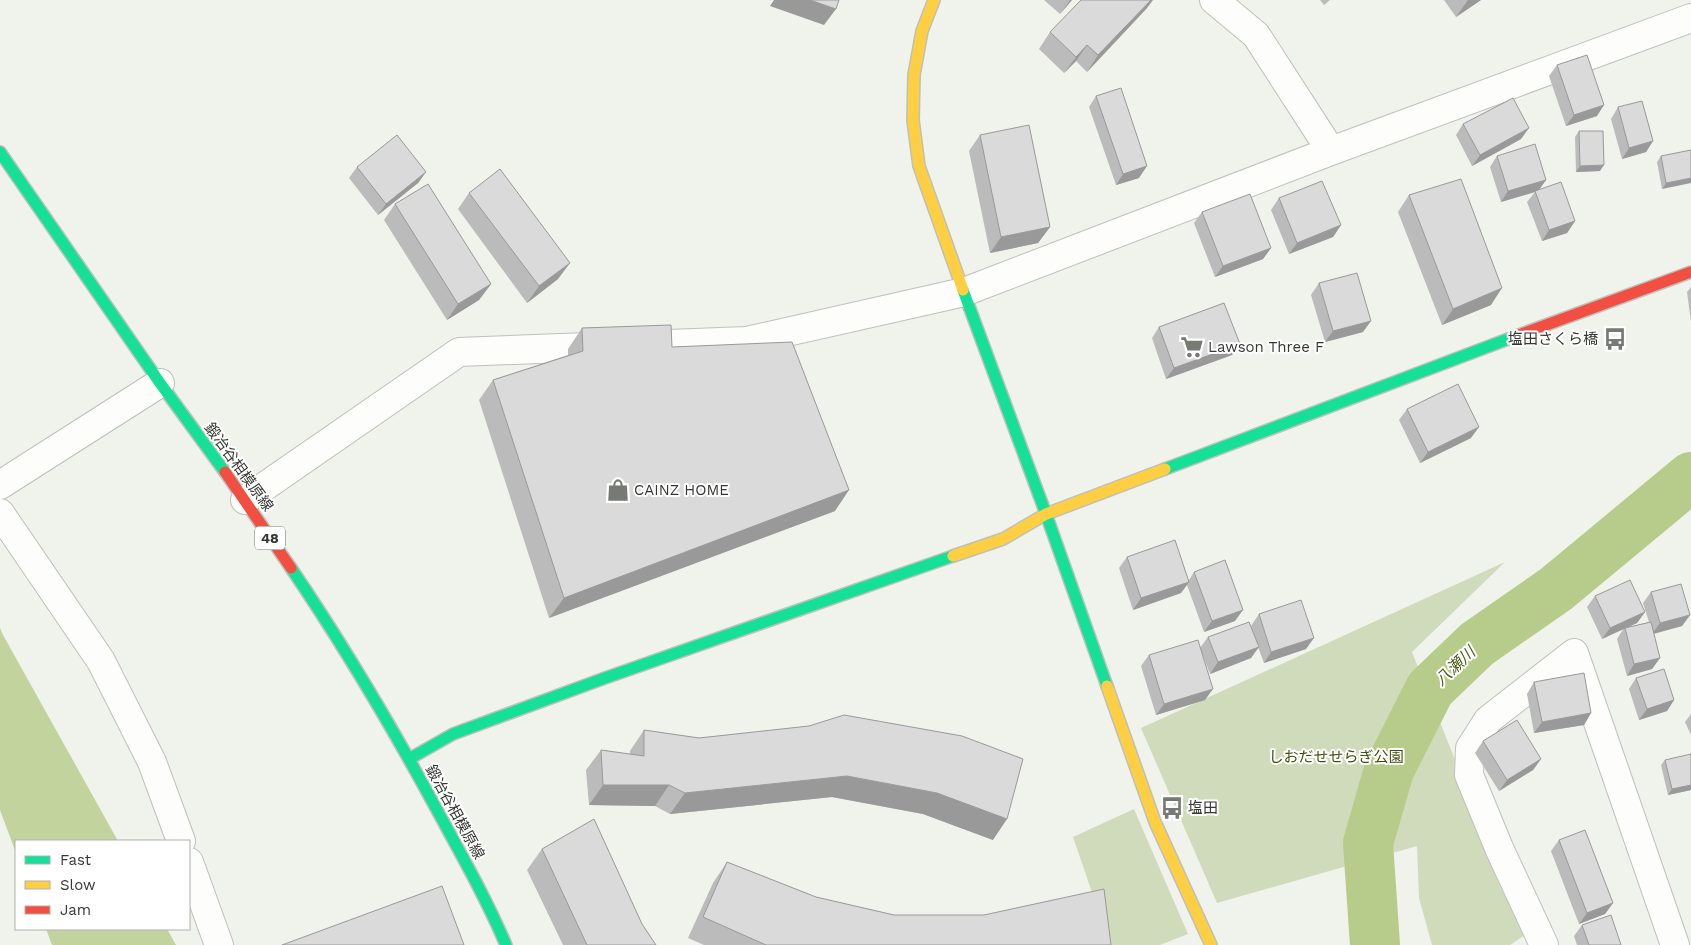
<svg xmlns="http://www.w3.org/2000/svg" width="1691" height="945" font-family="'Work Sans','Noto Sans JP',sans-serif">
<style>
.green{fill:#d0dbbb}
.forest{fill:#c2d39e}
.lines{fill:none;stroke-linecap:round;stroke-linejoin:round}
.river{stroke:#b7cc8a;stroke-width:50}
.street-casing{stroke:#bec0ba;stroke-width:30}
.fast-casing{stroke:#bec0ba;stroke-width:14}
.slow-casing{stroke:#bec0ba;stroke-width:14}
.jam-casing{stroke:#bec0ba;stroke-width:14}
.street{stroke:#fdfdfc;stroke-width:28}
.fast{stroke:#16e098;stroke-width:11}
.slow{stroke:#ffcf43;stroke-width:11}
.jam{stroke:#f24e42;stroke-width:11}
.wall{fill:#bbb}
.shaded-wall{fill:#999}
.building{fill:#dadada;stroke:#999}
.labels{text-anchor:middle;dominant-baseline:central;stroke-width:4;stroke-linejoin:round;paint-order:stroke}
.shield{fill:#fff;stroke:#727470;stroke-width:1}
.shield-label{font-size:14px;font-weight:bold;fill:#363833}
.poi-label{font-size:15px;fill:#363833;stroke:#fff;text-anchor:start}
.street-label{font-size:15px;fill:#363833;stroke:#fff}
.park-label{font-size:15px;fill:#3d4f0a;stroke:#fff}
.water-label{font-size:16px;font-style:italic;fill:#4b5d1c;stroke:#fff}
</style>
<rect width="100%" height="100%" fill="#f0f2ec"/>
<path class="green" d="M1505,562L1412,652L1525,935L1510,945H1432L1419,898L1417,846L1217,903L1141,728Z
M1134,809L1188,934L1160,945H1110L1073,837Z"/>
<path class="forest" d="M0,628L3,635L118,841H16V853L0,810Z
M46,929H167L176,945H52Z"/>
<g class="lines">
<path class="river" d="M1375,945L1368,843L1389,770L1430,689L1477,644L1556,589L1691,477"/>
<defs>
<path id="street" d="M1214,0L1256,35L1331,151
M0,485L160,383
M245,500L459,352L747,341L964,292L1331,151L1691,18
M0,513L101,661L152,762L181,841
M189,862L219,945
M1544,945L1499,848L1469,775L1470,748L1488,720L1574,653L1675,945"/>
<path id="fast" d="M0,152L160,383L225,472
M963,290L1046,514L1107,686
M1165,469L1516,336
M291,568C344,646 392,727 437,810C461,854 486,898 506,945
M409,759L453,734L605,678L953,556"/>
<path id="slow" d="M934,0L922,31L914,75L913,120L919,166L963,290
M953,556L1003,539L1046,514L1165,469
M1107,686L1155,822L1211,945"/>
<path id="jam" d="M1516,336L1691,272
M225,472L291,568"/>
</defs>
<use href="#street" class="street-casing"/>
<use href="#fast" class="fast-casing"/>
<use href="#slow" class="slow-casing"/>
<use href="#jam" class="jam-casing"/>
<use href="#street" class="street"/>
<use href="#fast" class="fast"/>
<use href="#slow" class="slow"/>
<use href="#jam" class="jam"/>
</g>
<path class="wall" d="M1044,0H1072L1060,14Z
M1320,0H1330L1324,5Z
M1444,0H1481L1456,17Z
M1147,8L1087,72L1076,61L1064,73L1039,49L1050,32Z
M1557,65L1597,116L1566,126L1549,76Z
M1096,96L1139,178L1116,185L1089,107Z
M1618,107L1653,141L1646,152L1622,159L1611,119Z
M1463,124L1521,139L1472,166L1456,135Z
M1579,131L1600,171L1576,172L1575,137Z
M980,135L1050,227L1038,243L990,253L969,151Z
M1691,150L1662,189L1657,162L1661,156Z
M1497,156L1546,180L1539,190L1575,221L1567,233L1542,241L1527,202L1535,192L1501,202L1490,167Z
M357,167L426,172L418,183L378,215L349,178Z
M469,193L558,279L527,303L458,209Z
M1409,195L1491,305L1442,325L1398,212Z
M1279,198L1341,225L1333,237L1289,254L1271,210Z
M395,204L491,284L479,300L447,320L384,220Z
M1202,212L1271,248L1263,259L1215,277L1194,223Z
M1319,283L1363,332L1325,342L1311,295Z
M1691,287V322L1687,292Z
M1159,327L1240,344L1232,355L1166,379L1152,338Z
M582,328L672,347L835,511L549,618L479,400L493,380L568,355V349Z
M1407,409L1471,438L1420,463L1399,420Z
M1127,557L1189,580L1194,572L1235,621L1204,632L1187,585L1181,593L1133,610L1119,568Z
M1651,592L1690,615L1682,626L1654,634L1660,658L1652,669L1627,676L1617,639L1624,628L1602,639L1587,607L1595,596L1645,612L1637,623L1626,628L1649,622L1643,603Z
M1259,614L1306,649L1264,663L1258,647L1251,658L1210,674L1200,648L1208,637L1257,644L1251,626Z
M1149,655L1205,700L1156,715L1141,666Z
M1636,678L1674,700L1667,711L1639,720L1629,689Z
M1534,682L1591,713L1584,725L1534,733L1527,694Z
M1691,714V735L1685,722Z
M644,730L699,738L962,736L993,840L923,814L832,797L670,814L655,806L589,805L586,770L601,750L630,754V751Z
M1483,741L1541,759L1533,770L1499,791L1475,753Z
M1665,760L1691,790L1668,795L1661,765Z
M1559,840L1613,903L1605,914L1579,924L1551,851Z
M542,849L642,924L656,945H563L527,870Z
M727,862L816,897L894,915L1111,945H704L688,938L713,883Z
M1582,925L1621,945H1577L1574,936Z"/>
<path class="shaded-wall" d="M774,0H810L836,9L824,25L770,6Z
M1070,0H1072L1060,14Z
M1151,0H1153L1147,8L1087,72L1098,55Z
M1468,0H1481L1456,17Z
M1087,45L1076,61L1064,73L1076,57Z
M1604,105L1597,116L1566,126L1574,115Z
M1529,128L1521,139L1472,166L1480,155Z
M1653,141L1646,152L1622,159L1629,148Z
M1604,165L1600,171L1576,172L1580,166Z
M1147,166L1139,178L1116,185L1123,174Z
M426,172L418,183L378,215L386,204Z
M1691,178V183L1662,189L1666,183Z
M1546,180L1538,191L1501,202L1508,191Z
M1575,221L1567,233L1542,241L1549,230Z
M1341,225L1333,237L1289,254L1297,243Z
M1050,227L1038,243L990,253L1001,237Z
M1271,248L1263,259L1215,277L1223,266Z
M570,263L558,279L527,303L539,286Z
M491,284L479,300L447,320L458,304Z
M1502,288L1491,305L1442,325L1453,309Z
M1371,321L1363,332L1325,342L1333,331Z
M1240,344L1232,355L1166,379L1174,368Z
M1479,427L1471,438L1420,463L1428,452Z
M849,490L835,511L549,618L564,598Z
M1189,582L1181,593L1133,610L1141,598Z
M1243,610L1235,621L1204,632L1212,621Z
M1645,612L1637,623L1602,639L1610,628Z
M1690,615L1682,626L1652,634L1660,623Z
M1314,638L1306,649L1264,663L1271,652Z
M1259,647L1251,658L1210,674L1218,662Z
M1660,658L1652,669L1627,676L1634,664Z
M1213,689L1205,700L1156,715L1164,704Z
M1674,700L1667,711L1639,720L1647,709Z
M1591,713L1584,725L1534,733L1542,722Z
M1541,759L1533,770L1499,791L1507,780Z
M847,776L937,793L1007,819L993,840L923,814L832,797L670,814L685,793Z
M603,785H669L655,806L589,805Z
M1691,785V790L1668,795L1672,789Z
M1613,903L1605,914L1579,924L1587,913Z"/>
<path class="building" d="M810,0H839L836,9Z
M1081,0H1151L1098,55L1087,45L1076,57L1050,32Z
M1587,55L1604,105L1574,115L1557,65Z
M1121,88L1147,166L1123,174L1096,96Z
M1513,98L1529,128L1480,155L1463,124Z
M1642,101L1653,141L1629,148L1618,107Z
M1029,125L1050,227L1001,237L980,135Z
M1579,131H1603L1604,165L1580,166Z
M397,135L426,172L386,204L357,167Z
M1535,144L1546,180L1508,191L1497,156Z
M1691,150V178L1666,183L1661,156Z
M500,169L570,263L539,286L469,193Z
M1461,179L1502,288L1453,309L1409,195Z
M1322,181L1341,225L1297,243L1279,198Z
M1561,182L1575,221L1549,230L1535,191Z
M428,184L491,284L458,304L395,204Z
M1250,194L1271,248L1223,266L1202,212Z
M1357,273L1371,321L1333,331L1319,283Z
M1224,303L1240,344L1174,368L1159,327Z
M671,325L672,347L792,342L849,490L564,598L493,380L583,351L582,328Z
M1458,384L1479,427L1428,452L1407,409Z
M1175,540L1189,582L1141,598L1127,557Z
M1225,560L1243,610L1212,621L1194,572Z
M1630,580L1645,612L1610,628L1595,596Z
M1681,584L1690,615L1660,623L1651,592Z
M1301,600L1314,638L1271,652L1259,614Z
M1249,622L1259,647L1218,662L1208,637Z
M1651,622L1660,658L1634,664L1625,628Z
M1198,640L1213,689L1164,704L1149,655Z
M1664,669L1674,700L1647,709L1636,678Z
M1584,673L1591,713L1542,722L1534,682Z
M844,715L962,736L1023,759L1007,819L937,793L847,776L685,793L669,785H603L601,750L644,756V730L699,738L809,726Z
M1517,720L1541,759L1507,780L1483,741Z
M1691,754V785L1672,789L1665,760Z
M594,819L642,924L656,945H587L542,849Z
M1585,830L1613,903L1587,913L1559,840Z
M727,862L816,897L894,915H984L1104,889L1111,945H766L703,917Z
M442,886L464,945H282Z
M1611,915L1621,945H1589L1582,925Z"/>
<defs>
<symbol id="bus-bare" viewBox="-9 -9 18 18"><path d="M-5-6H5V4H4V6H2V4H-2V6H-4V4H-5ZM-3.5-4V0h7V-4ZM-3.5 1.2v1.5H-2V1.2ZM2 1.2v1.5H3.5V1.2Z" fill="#777974" stroke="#fff" stroke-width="2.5" paint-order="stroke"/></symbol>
<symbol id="supermarket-bare" viewBox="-9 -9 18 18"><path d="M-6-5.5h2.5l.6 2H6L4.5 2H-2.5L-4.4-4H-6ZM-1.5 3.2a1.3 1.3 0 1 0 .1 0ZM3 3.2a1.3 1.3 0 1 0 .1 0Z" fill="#777974" stroke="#fff" stroke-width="2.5" paint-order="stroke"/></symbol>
<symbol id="shop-bare" viewBox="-9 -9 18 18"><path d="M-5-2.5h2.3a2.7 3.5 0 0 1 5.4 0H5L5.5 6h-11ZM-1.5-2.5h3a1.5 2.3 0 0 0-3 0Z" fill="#777974" stroke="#fff" stroke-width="2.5" paint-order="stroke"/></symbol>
</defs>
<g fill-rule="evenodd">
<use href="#bus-bare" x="1599" y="323" width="32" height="32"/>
<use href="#supermarket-bare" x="1176" y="331" width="32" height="32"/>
<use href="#shop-bare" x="602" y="474" width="32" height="32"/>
<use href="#bus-bare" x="1156" y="792" width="32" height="32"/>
</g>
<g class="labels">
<rect class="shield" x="255" y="526.5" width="30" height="23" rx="4"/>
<g class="shield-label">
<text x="270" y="538">48</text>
</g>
<g class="poi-label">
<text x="1598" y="339" text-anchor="end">塩田さくら橋</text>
<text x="1208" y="347">Lawson Three F</text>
<text x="634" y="490">CAINZ HOME</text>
<text x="1188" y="808">塩田</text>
</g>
<g class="street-label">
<text transform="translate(239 467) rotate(54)">鍛冶谷相模原線</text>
<text transform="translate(455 812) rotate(61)">鍛冶谷相模原線</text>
</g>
<g class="park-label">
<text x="1336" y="757">しおだせせらぎ公園</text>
</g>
<g class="water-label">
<text transform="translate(1455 666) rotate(-43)">八瀬川</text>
</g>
</g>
<rect x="15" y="840" width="175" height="90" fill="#ffffff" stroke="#afafad"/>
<rect x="25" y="856" width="25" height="8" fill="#16e098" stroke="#afafad"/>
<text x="60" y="865" font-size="15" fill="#363833">Fast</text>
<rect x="25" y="881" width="25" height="8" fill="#ffcf43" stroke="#afafad"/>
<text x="60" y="890" font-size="15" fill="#363833">Slow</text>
<rect x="25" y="906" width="25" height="8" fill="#f24e42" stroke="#afafad"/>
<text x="60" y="915" font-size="15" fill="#363833">Jam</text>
</svg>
